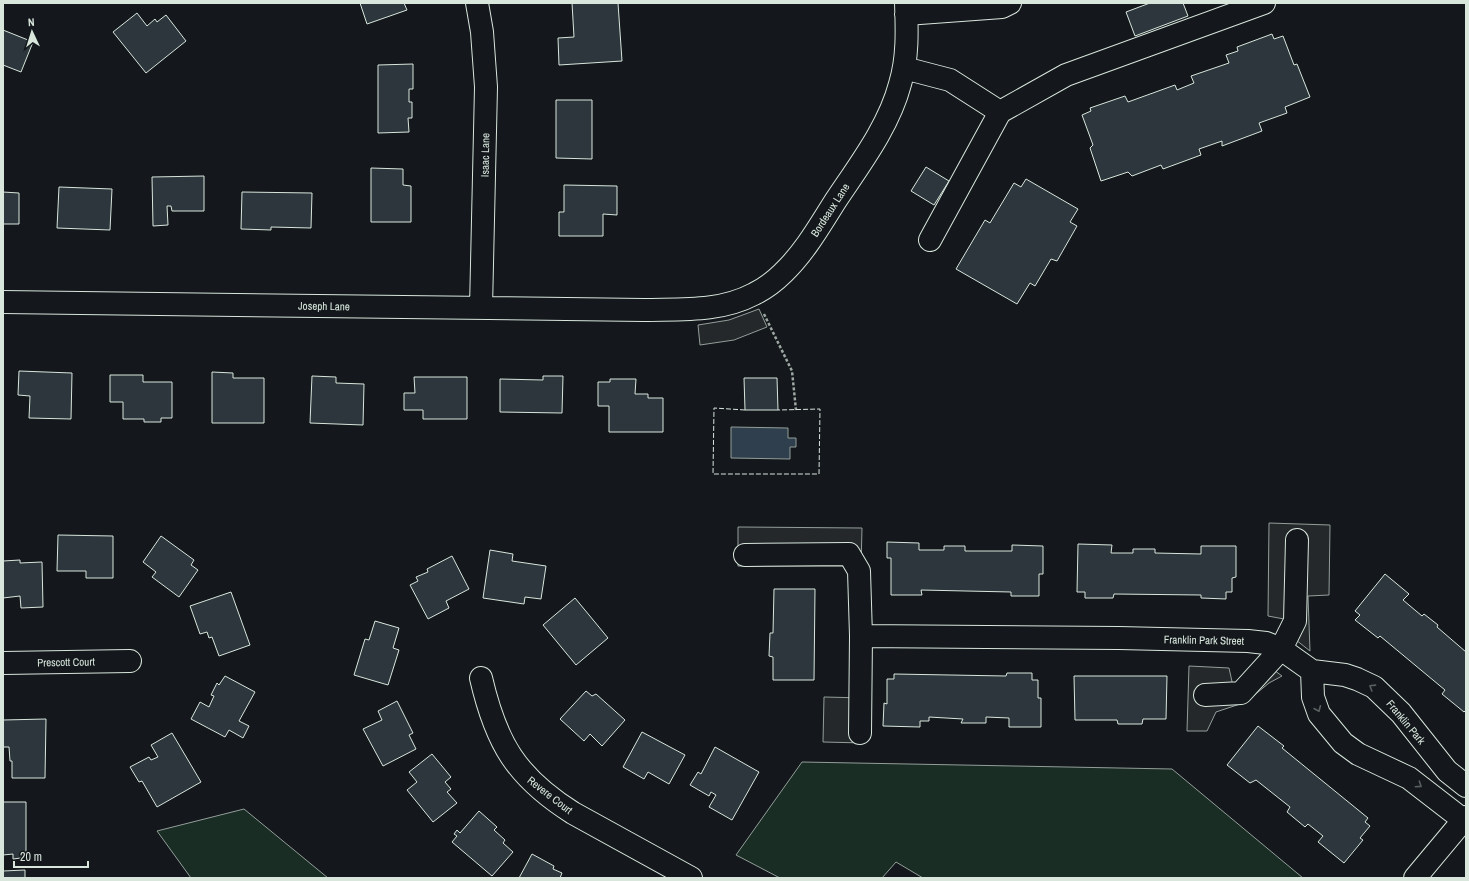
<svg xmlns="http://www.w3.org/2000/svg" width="1469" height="881" font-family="'Archivo Narrow',sans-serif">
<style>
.green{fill:#1a2d24;stroke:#939e99}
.parking{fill:#24282b;stroke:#939e99}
.water{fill:#2f3f4d;stroke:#939e99}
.building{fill:#2c363c;stroke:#d8e6dc}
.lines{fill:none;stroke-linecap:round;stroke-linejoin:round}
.minor-casing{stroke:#d8e6dc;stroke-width:24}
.path{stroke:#9da8a2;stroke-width:2.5;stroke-dasharray:3 2;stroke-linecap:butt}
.minor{stroke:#14181c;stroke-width:22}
.fence{stroke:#d8e6dc;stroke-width:1;stroke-dasharray:5 2;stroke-linecap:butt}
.oneway{stroke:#59605f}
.labels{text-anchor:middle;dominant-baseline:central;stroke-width:3;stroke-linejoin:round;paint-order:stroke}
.street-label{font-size:11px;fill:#d8e6dc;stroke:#14181c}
</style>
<rect width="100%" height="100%" fill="#14181c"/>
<path class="green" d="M802,762L1172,769L1303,878H923L896,862L882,878H780L736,855Z
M244,809L328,878H191L157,831Z"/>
<path class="parking" d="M759,309L767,327L734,340L700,345L698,325L729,320Z
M1269,523L1330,525L1329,595L1308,596L1310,651L1282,629L1284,619L1268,616Z
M738,527L862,528L861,566H738Z
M1260,660L1282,676L1269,683L1246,702L1216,712L1207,731H1187L1189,666L1229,668L1233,686Z
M824,697L865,698L864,743L823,742Z"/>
<path class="water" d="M731,427L788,428V438H796V447H790V459L731,458Z"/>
<path class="building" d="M360,3H404L407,10L367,24Z
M572,3H618L622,61L559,65L558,38L574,37Z
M1150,3H1183L1188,16L1135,36L1126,12Z
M137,13L147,26L155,19L157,22L166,15L186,41L146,73L113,32Z
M3,30L33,42L21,72L3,65Z
M1272,34L1274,39L1283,36L1294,65L1297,64L1310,97L1285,107L1287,113L1259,123L1262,131L1222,146V141L1199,149L1201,155L1163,169L1161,165L1132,176L1128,172L1101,181L1090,148L1093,145L1082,115L1091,111L1090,108L1125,96L1128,102L1175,85L1177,90L1194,83L1191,76L1229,63L1226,55L1238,51L1237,47Z
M413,64V89H409V102H412V118H408L409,132L378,133V65Z
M556,100H592V159L556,158Z
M926,167L949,181L934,205L911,191Z
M371,168L403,169V185L411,186V222H371Z
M204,176V211H172L171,206H167L168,225L153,226L152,177Z
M1026,179L1078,209L1070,222L1077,226L1057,261L1051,259L1035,286L1030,283L1017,304L956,269L985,220L990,223L1014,183L1021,187Z
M564,185L617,186V215L603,214V236H559V212H564Z
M59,187L112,189L110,230L57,228Z
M3,192L19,193V224H3Z
M242,192L312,193L311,228L271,227V230L241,229Z
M19,371L72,373L71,419L29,418L30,396L18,395Z
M212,372L233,373V378H264V423H212Z
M110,375H143V382H172V418H161V422H144V419H123V402H110Z
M312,376L336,377V383L364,384L363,425L310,423Z
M543,376H563L562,413L500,412V379L543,380Z
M414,377H467V419H423V410H404V393H415Z
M744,378H777L778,410H745Z
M610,379H636L635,394H648V398H663V432H609V406H598V382H610Z
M58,535L113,536V578H86V571H57Z
M161,536L194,560L191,565L198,570L179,597L152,577L156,572L143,562Z
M887,542L919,543V550H944V546H965V551H1012V545L1043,546V574H1039V596H1011V592L921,590L922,595H891V558H887Z
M1078,544L1112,545L1111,553H1133V549H1155V553L1201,554V546H1236V577L1232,578V592H1226V599L1201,598V595L1114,594L1113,598H1085V592H1077Z
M490,550L513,554L512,561L546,566L541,599L525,597L524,604L483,598Z
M452,556L469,589L446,601L449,608L428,619L410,585L418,581L416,577L428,572L427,569Z
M20,560V563L42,562L43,607L21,608L20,596L3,598V561Z
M1385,574L1409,594L1403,600L1422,616L1424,614L1438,625L1437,627L1466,652V710L1464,712L1442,694L1445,690L1380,636L1378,638L1355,620L1360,615L1355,611Z
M774,589H815L814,680H773V657L769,656L770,633H773Z
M231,592L250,645L219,656L212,637L209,638L207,632L200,634L190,606Z
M575,598L608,638L576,665L543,625Z
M375,621L399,628L393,648L399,650L388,685L354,675L365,639L369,640Z
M1007,673H1032V680H1038V698H1041V727H1009V718L986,717V723H961L963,719L929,717V721H920V727L883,726L884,703L887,704V679H894V674L1006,676Z
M225,676L255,692L239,721L249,726L243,738L229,730L225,737L191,719L200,702L209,707L214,696L211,695L217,683L219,685Z
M1074,676H1167L1166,719H1143L1142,724H1118L1117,720H1075Z
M586,691L592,696L596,694L625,720L602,746L590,734L584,741L560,719Z
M397,701L413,733L409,735L416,749L383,766L363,729L382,720L378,711Z
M46,719L45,778H12V761H10L9,747H3V720Z
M1258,726L1284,746L1282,748L1368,818L1365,822L1370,826L1360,838L1363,840L1344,863L1318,842L1323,836L1308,824L1305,827L1287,812L1290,807L1256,780L1250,783L1227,765Z
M642,732L685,755L669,784L648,772L644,779L623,767Z
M172,733L201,782L157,807L142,781L139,782L130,767L149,757L151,760L158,757L151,745Z
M715,747L759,772L732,820L709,807L716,795L711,792L709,796L690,785L698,772L701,774Z
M432,754L451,777L445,782L451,789L447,792L457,803L433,822L407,790L417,782L409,772Z
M3,802H26V853H21V858L13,859V854L3,855Z
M479,811L497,827L494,830L505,840L503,843L513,852L492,876L452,842L457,836L454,834L457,830L460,833Z
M532,854L554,866L553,869L562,873L560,878H519Z
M25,870V878H3V871Z"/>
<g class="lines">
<defs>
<path id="minor" d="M477,3L482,32L486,87L481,308
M906,14L1002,7L1010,3
M904,68L950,80L1000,112L1066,75L1264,3
M930,240L1000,112
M3,302L644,310C682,309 720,312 754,294C764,289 775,281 783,273C805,252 820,225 836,200C860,164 889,126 900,84C908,58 907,30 906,3
M745,555L849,554L859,571L861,636L860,733
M861,636L1119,638L1248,641L1266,643L1281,649L1312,671L1345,675L1357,679L1374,687L1401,713L1447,771L1466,786
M3,663L130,661
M1312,671L1313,697L1319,714L1343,743L1358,754L1409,778L1466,822
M481,678C496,743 516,777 573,813L691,878
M1205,695L1241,693L1281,649L1295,621L1297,540
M1415,878L1466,817"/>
</defs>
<use href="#minor" class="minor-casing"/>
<path class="path" d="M764,314L792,371L796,410"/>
<use href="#minor" class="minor"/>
<path class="fence" d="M745,410L714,408L713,474H819L820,409L778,410"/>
</g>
<defs><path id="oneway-chevron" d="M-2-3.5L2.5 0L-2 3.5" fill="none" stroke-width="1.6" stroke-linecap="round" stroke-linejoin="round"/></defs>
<g class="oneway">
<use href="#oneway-chevron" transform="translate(1372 687) rotate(-148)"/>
<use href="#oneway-chevron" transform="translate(1318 709) rotate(67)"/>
<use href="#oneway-chevron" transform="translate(1419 785) rotate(34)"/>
</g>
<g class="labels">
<g class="street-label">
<text transform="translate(485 155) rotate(-89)">Isaac Lane</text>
<text transform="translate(830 210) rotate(-57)">Bordeaux Lane</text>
<text transform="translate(324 306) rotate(1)">Joseph Lane</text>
<text transform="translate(1204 640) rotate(1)">Franklin Park Street</text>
<text transform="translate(66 662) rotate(-1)">Prescott Court</text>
<text transform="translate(1406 722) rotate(50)">Franklin Park</text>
<text transform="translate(550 795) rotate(38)">Revere Court</text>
</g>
</g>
<rect width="1469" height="881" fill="none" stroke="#d8e6dc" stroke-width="8"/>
<g transform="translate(32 32) rotate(356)" stroke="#14181c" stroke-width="3" paint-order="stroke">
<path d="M0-3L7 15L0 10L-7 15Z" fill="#d8e6dc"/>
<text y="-6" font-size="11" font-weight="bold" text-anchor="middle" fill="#d8e6dc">N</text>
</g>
<path d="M14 861v6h74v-6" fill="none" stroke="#d8e6dc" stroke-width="2"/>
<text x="20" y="861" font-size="12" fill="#d8e6dc" stroke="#14181c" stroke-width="3" paint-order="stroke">20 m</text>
</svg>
